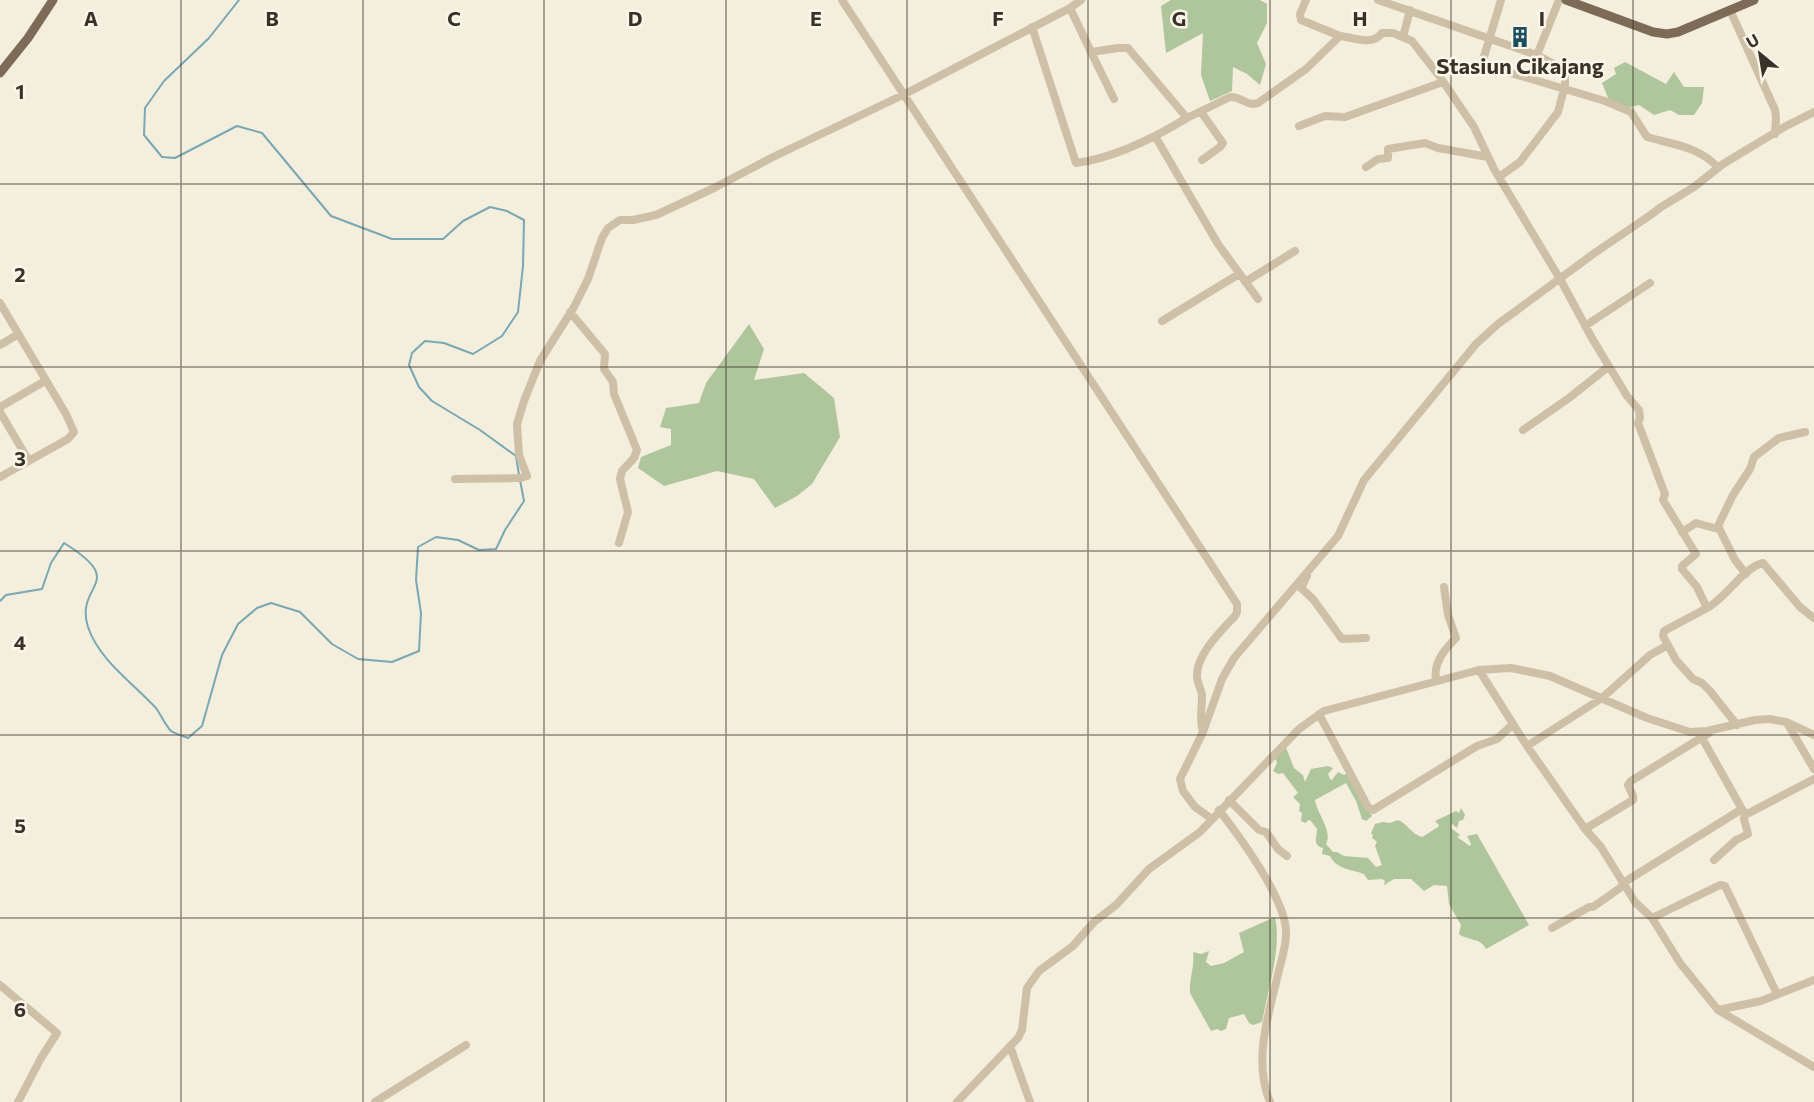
<svg xmlns="http://www.w3.org/2000/svg" width="1814" height="1102" font-family="Commissioner,sans-serif">
<style>
.green{fill:#afc59b}
.lines{fill:none;stroke-linecap:round;stroke-linejoin:round}
.stream{stroke:#79a7b4;stroke-width:2}
.minor{stroke:#cec0a7;stroke-width:8}
.major{stroke:#7d6b58;stroke-width:9}
.grid{fill:none;stroke:#3a3128;stroke-width:1.5;stroke-opacity:0.55}
.labels{text-anchor:middle;dominant-baseline:central;stroke-width:5;stroke-linejoin:round;paint-order:stroke}
.poi-label{font-size:22px;font-weight:bold;fill:#3a3128;stroke:#fbf6ea}
.grid-label{font-size:20px;text-anchor:middle;font-weight:bold;fill:#3a3128;stroke:#fbf6ea;stroke-width:5;stroke-linejoin:round;paint-order:stroke}
</style>
<rect width="100%" height="100%" fill="#f4eedd"/>
<path class="green" d="M1171,0H1260L1267,4V23L1257,43L1266,64L1260,85L1247,74L1233,67L1232,91L1210,101L1201,75L1203,33L1166,53L1161,6Z
M1625,62L1666,84L1674,72L1684,87H1704L1702,103L1694,115H1679L1670,110L1654,115L1639,105L1623,109L1609,100L1602,83L1616,74L1614,68Z
M749,324L764,349L754,380L804,373L834,398L840,437L812,484L797,496L775,508L754,479L717,471L664,486L638,468L641,457L671,445V429L660,427L666,408L699,403L706,383Z
M1285,745L1294,768L1303,775L1305,782L1311,769L1328,766L1333,768L1328,774L1330,779L1332,780L1338,772L1344,775L1348,773L1370,812L1372,816L1366,821L1362,819L1356,801L1346,783L1315,800C1317,814 1333,831 1326,844L1333,852H1337L1344,856L1368,858L1376,867L1382,865L1375,846L1377,842L1372,838L1373,835L1371,833L1375,824L1383,822L1390,823L1398,820C1408,824 1411,834 1422,837L1438,827L1439,825L1435,821L1456,811L1459,813L1461,808L1465,815L1463,820L1459,821L1457,828L1452,824L1451,828L1460,835L1457,837L1470,846L1471,844L1467,836L1477,834L1529,925L1486,949C1480,937 1468,941 1459,934L1461,925L1449,904L1447,886L1434,885L1424,891L1411,879H1394L1384,885L1385,881L1382,879L1368,880L1364,874C1351,869 1337,870 1330,856L1322,854L1323,848C1312,845 1317,837 1317,829L1311,821L1308,820L1306,823L1301,821L1302,813L1299,811L1300,804L1293,797L1298,793L1283,773L1278,774L1273,771L1277,763L1275,757Z
M1275,917C1282,947 1268,990 1262,1022L1253,1025L1249,1023L1244,1014L1229,1018L1226,1029L1221,1031L1217,1029L1211,1031L1190,993C1189,979 1195,966 1193,952L1201,954L1209,951L1206,962L1211,966L1224,963L1244,952L1239,933Z"/>
<g class="lines">
<path class="stream" d="M239,0L209,38L164,81L145,108L144,135L162,157L175,158L237,126L262,133L331,216L392,239H443L463,221L490,207L507,211L524,220L523,266L518,312L502,336L473,354L444,343L425,341L412,353L409,365L419,387L432,401L480,430L516,456L519,475
M0,601L6,595L42,589L51,563L64,543C130,584 74,583 88,627C99,660 133,683 156,708C161,715 165,725 171,731C176,734 183,736 188,738L202,726L222,655L238,624L257,608L271,603L300,612L332,644L358,659L392,662L419,651L421,613L416,580L418,547L436,537L458,540L479,550L496,549L505,530L524,501L520,480"/>
<path class="minor" d="M842,0L1237,604V612L1235,616C1221,631 1196,655 1197,676C1197,683 1201,688 1202,695C1202,708 1199,719 1203,732
M1306,0L1300,14L1301,20L1340,36
M1378,0L1537,55L1565,70V85L1558,112L1520,162L1499,177
M1501,0L1483,60L1482,63L1484,65L1605,101L1631,112L1647,137C1671,144 1701,147 1718,168
M1730,10L1775,110L1776,118L1775,134
M1032,27L1076,163C1115,158 1154,138 1187,118L1128,48H1118L1091,52L1070,8
M1403,37L1410,10
M1091,52L1114,99
M1537,55L1559,0
M1201,112L1223,143L1220,147L1202,160
M1187,118L1230,97C1241,96 1247,107 1258,103L1306,69L1340,36C1356,38 1372,46 1382,33H1393L1412,41L1440,77L1474,127L1494,169L1560,279L1593,340L1627,396L1639,410L1640,418L1638,423L1665,494L1663,500L1696,554L1682,566V569L1697,587L1707,608L1664,631L1663,636L1676,660L1693,679L1702,683L1710,691L1737,725
M1299,126L1325,116L1345,117L1443,82
M1155,136L1218,244L1258,299
M1366,167L1378,159L1388,158V149L1425,143L1438,148L1488,157
M1245,282L1295,251
M0,303L66,414L74,432L68,439L0,477
M570,312L605,354L604,369L613,382L614,394L637,450L634,458L622,471L620,479L628,512L619,543
M1162,321L1239,274
M1585,326L1650,283
M0,345L17,335
M0,407L45,381
M0,412L29,461
M1523,430L1569,398L1608,367
M455,479L521,478L527,476L519,455L517,424L524,401L540,361L574,307L588,279L602,238L608,228L620,220H633L656,215L714,188L773,157L903,95L1070,8L1081,0
M1682,532L1696,523L1718,529
M1746,574L1735,560L1718,526L1733,495L1750,469L1754,457L1779,438L1805,432
M1307,576L1301,588L1313,599L1342,639L1366,638
M1707,608C1726,598 1744,567 1763,563L1800,607L1814,618
M1479,670L1527,746L1585,829L1601,847L1635,902L1652,918L1680,963L1718,1010L1814,1067
M1436,681C1433,663 1444,650 1456,638L1448,615L1444,587
M1319,714L1368,807L1373,810L1477,746L1497,739L1512,725
M1787,723L1814,769
M1702,738L1743,811L1747,814L1814,779
M1527,746L1602,698L1650,655L1666,646
M1229,800L1259,830L1266,832L1278,849L1287,856
M1219,810C1240,837 1284,897 1286,930C1287,942 1283,955 1280,966C1270,1010 1252,1059 1270,1102
M1212,819L1195,807L1183,791L1180,779L1203,732L1222,679L1234,658L1338,536L1364,480L1476,344L1498,324L1596,252L1652,214L1661,207L1694,187L1723,164L1786,126L1814,112
M1585,829L1633,800V796L1628,785L1631,781L1709,733
M1714,860L1736,840L1748,834L1744,819L1745,813
M1652,918L1720,885L1725,886L1777,994
M1552,928L1589,907H1593L1620,888L1623,883L1742,809
M0,985L57,1033L41,1058L18,1102
M1718,1010L1761,1001L1814,980
M1010,1046L1030,1102
M375,1102L466,1045
M957,1102L1018,1038L1022,1030L1027,988L1039,971L1073,946L1094,922L1116,905L1149,869L1200,832L1299,729L1324,711L1479,670L1511,668L1550,676L1647,718L1690,732L1707,731L1755,720L1770,719L1786,722L1814,735"/>
<path class="major" d="M1566,0L1653,32L1667,34L1678,32L1754,0
M0,73L28,38L53,0"/>
</g>
<path class="grid" d="M181,0V1102M363,0V1102M544,0V1102M726,0V1102M907,0V1102M1088,0V1102M1270,0V1102M1451,0V1102M1633,0V1102M0,184H1814M0,367H1814M0,551H1814M0,735H1814M0,918H1814"/>
<defs>
<symbol id="building-bare" viewBox="-9 -9 18 18"><path d="M-4-6H4V6H1V3H-1V6H-4ZM-2.5-4.3h1.7v1.8h-1.7ZM.8-4.3h1.7v1.8H.8ZM-2.5-1h1.7V.8h-1.7ZM.8-1h1.7V.8H.8Z" fill="#1a4e5f" stroke="#fbf6ea" stroke-width="2.5" paint-order="stroke"/></symbol>
</defs>
<g fill-rule="evenodd">
<use href="#building-bare" x="1505" y="22" width="30" height="30"/>
</g>
<g class="labels">
<g class="poi-label">
<text x="1520" y="65">Stasiun Cikajang</text>
</g>
</g>
<g class="grid-label">
<text x="91" y="26">A</text>
<text x="272" y="26">B</text>
<text x="454" y="26">C</text>
<text x="635" y="26">D</text>
<text x="816" y="26">E</text>
<text x="998" y="26">F</text>
<text x="1179" y="26">G</text>
<text x="1360" y="26">H</text>
<text x="1542" y="26">I</text>
<text x="20" y="99">1</text>
<text x="20" y="282">2</text>
<text x="20" y="466">3</text>
<text x="20" y="650">4</text>
<text x="20" y="833">5</text>
<text x="20" y="1017">6</text>
</g>
<g transform="translate(1760 54) rotate(330)" stroke="#fbf6ea" stroke-width="4.5" paint-order="stroke">
<path d="M0-4.5L10 22L0 15L-10 22Z" fill="#3a3128"/>
<text y="-9" font-size="16" font-weight="bold" text-anchor="middle" fill="#3a3128">U</text>
</g>
</svg>
